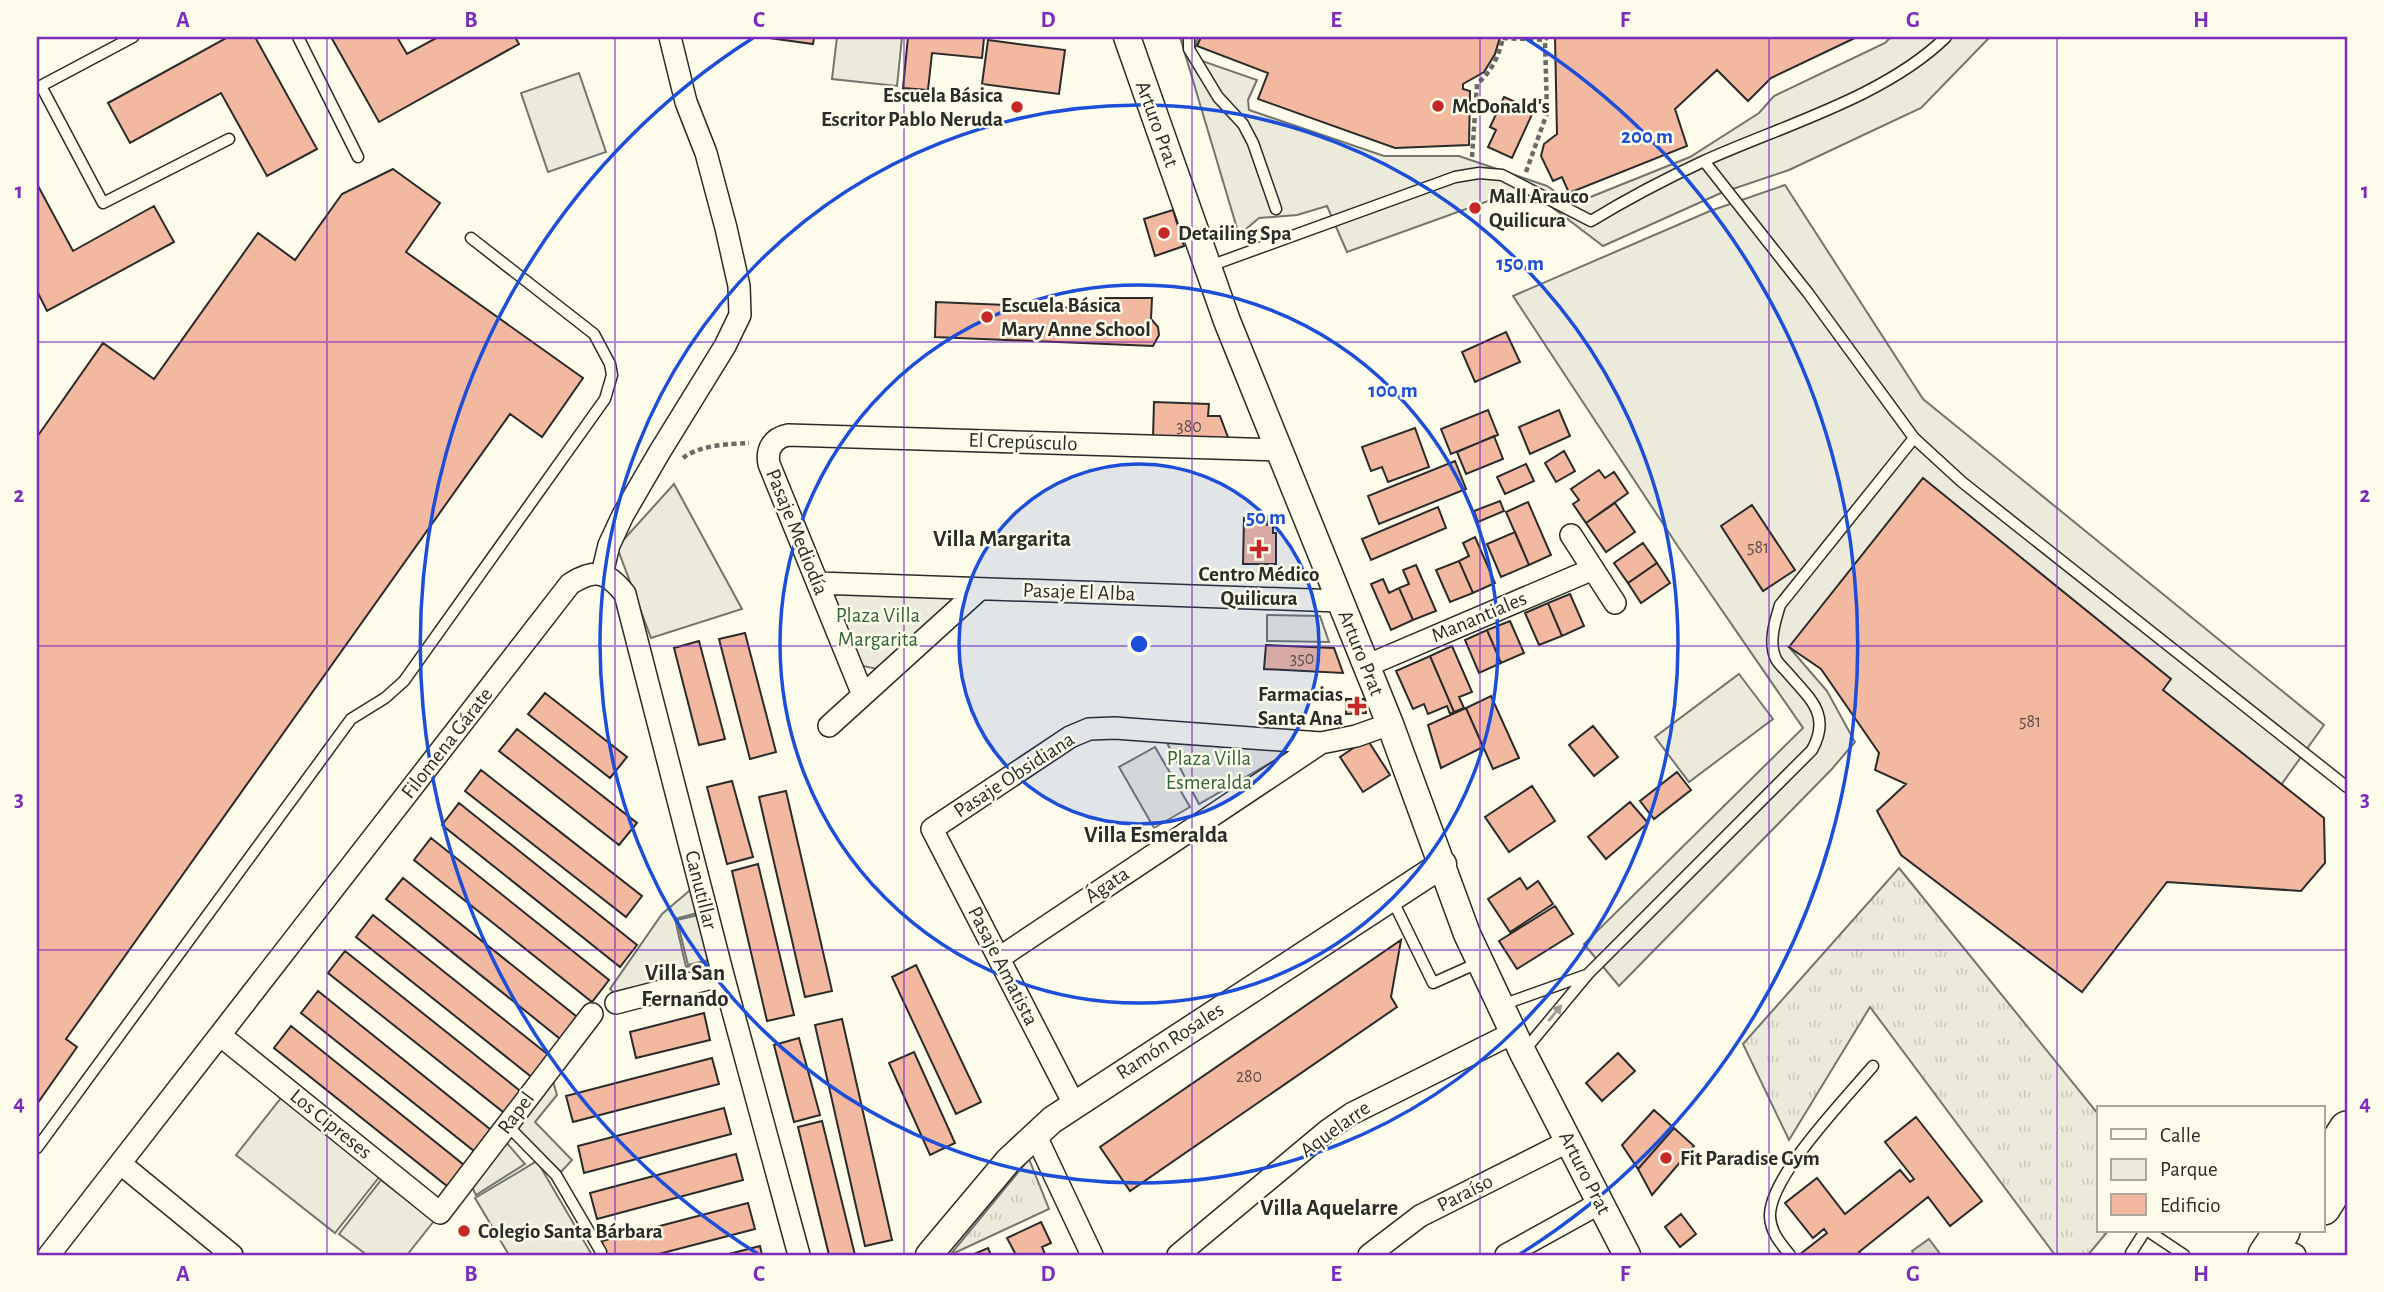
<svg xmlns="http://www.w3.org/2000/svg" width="2384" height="1292" font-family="'Alegreya Sans',sans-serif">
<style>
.grass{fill:url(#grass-tufts);stroke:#74746e;stroke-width:2}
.park{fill:#ecebdb;stroke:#74746e;stroke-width:2}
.parking{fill:#eceadb;stroke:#74746e;stroke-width:2}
.water{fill:url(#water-ripples);stroke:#74746e;stroke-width:2}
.building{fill:#f2b8a0;stroke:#2b2b2b;stroke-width:2}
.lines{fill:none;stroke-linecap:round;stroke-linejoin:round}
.service-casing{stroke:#2b2b2b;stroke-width:13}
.minor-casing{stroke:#2b2b2b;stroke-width:24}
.tertiary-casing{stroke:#2b2b2b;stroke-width:29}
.primary-casing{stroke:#2b2b2b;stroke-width:38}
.path{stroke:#6a6964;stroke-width:4.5;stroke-dasharray:5 3.5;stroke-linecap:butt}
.service{stroke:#fdfbea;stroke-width:10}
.minor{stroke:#fdfbea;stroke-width:21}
.tertiary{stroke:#fdfbea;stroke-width:26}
.primary{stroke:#fdfbea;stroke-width:35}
.oneway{fill:#9e9d94}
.grid{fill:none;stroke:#7b2cbf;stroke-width:2;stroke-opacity:0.55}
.ring{fill:none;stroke:#1d4ed8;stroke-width:3.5}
.poi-dot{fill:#c62828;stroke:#fdfbea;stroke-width:2.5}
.labels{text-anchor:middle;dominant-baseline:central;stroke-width:5;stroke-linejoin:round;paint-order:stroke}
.number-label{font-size:18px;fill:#5d4e48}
.poi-label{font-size:21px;font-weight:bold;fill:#2b2b2b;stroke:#fdfbea;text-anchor:start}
.street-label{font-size:21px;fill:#2b2b2b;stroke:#fdfbea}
.park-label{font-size:21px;fill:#34623c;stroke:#fdfbea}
.neighbourhood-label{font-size:23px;font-weight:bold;fill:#2b2b2b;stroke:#fdfbea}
.centre{fill:#1d4ed8;stroke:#fdfbea;stroke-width:3.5}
.ring-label{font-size:21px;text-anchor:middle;font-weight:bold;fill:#1d4ed8;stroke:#fdfbea;stroke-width:5;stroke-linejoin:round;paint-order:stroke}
.neatline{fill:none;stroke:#7b2cbf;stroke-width:2.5}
.grid-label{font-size:23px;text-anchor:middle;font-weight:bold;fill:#7b2cbf}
</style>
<defs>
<pattern id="grass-tufts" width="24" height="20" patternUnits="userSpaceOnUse" patternTransform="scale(1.75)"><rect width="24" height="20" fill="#ecebdb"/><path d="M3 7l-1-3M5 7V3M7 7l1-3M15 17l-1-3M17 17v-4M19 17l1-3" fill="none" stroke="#cbcabc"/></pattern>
<pattern id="water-ripples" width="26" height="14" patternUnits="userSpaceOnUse" patternTransform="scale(1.75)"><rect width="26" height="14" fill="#d8d7c9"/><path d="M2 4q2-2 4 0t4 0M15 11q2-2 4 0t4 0" fill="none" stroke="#bab9ad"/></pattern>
</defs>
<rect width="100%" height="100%" fill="#fdfbea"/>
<path class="grass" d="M1899,868L2099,1115V1231H2108L2088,1255H2055L1870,1007L1789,1140L1743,1044Z
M1029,1159L1049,1209L950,1255Z"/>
<path class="park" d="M837,37H902L897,86L832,79Z
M579,73L606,152L548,172L521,93Z
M674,484L742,609L651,638L617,547Z
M830,594L960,597L882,670L858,665Z
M1739,674L1773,719L1689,782L1655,737Z
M1167,743L1291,751L1199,804Z
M1155,747L1190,807L1154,828L1119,767Z
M695,886L701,912L675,919L686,967L712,961L714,968L613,992L610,989L662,914Z
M281,1098L380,1176L335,1233L236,1155Z
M537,1161L592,1255H509L475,1198Z
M381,1180L434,1221L407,1255H367L339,1234Z"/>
<path class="parking" d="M1180,37H1198L1194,51L1202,61L1257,80L1248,100L1249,110L1384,156H1459L1547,186L1573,204L1690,157L1759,113L1774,96L1885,43L1891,37H1990L1921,108L1789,170L1721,193L1603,246L1549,205L1502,196L1347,252L1327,206L1297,215L1259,218L1239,235Z
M1785,185L1923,399L2324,725L2281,785L1789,647L1827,691L1855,742L1831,770L1619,986L1584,944L1803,728L1679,548L1513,296L1710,211Z
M1267,615L1320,616L1329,642L1267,641Z
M702,914L712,959L688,965L677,920Z
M552,1078L557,1095L535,1122L572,1160L561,1172L514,1126Z
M506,1142L525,1164L476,1195L470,1183Z"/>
<path class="water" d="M1929,1239L1941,1255H1914L1912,1251Z"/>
<path class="building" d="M228,37H255L317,149L267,176L221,93L130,143L108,103Z
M331,37H397L407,54L438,37H515L519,44L379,122Z
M762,37H814L813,44Z
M908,37L984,38L982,58L932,53L928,90L903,88Z
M1201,37H1500L1495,54L1484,72L1463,84V89L1470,91L1469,145L1395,148L1258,99L1268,73L1197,46Z
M1555,37H1857L1771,78L1748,101L1717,70L1675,109L1687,146L1569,193L1562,177L1553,181L1541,156L1544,144L1557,134Z
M988,40L1065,50L1059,94L982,84Z
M1504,97L1534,110L1512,158L1488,147L1496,130L1490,127Z
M393,169L440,203L406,252L583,378L542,437L510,414L66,1039L77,1047L37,1104V437L103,343L154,379L258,233L295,260L342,194Z
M37,184L73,251L154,206L174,242L47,311L37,291Z
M1173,210L1184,246L1155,256L1144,219Z
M1099,298H1152L1151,319L1158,327L1159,335L1153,346L935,337L936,302L1097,309Z
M1506,332L1520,362L1475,382L1462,352Z
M1154,402L1209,404L1208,416H1220L1229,440L1153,438Z
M1488,410L1498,435L1451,454L1441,429Z
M1559,410L1570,436L1530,454L1519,427Z
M1415,428L1429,467L1388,482L1382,467L1371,471L1362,447Z
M1494,436L1503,459L1466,474L1457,452Z
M1564,451L1575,471L1556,482L1545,463Z
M1455,461L1466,489L1379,524L1368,496Z
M1526,464L1534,481L1505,494L1497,477Z
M1599,470L1605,478L1614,472L1628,493L1586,523L1573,504L1579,500L1571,489Z
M1923,478L2171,679L2163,690L2324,818L2325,863L2301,891L2167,882L2082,992L1901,855L1877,811L1906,784L1875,770L1879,753L1821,669L1789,647Z
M1500,501L1504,511L1478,522L1474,511Z
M1528,502L1551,555L1529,565L1506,512Z
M1615,503L1635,532L1606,552L1586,523Z
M1752,505L1795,570L1763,591L1721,526Z
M1438,507L1446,528L1371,560L1362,539Z
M1244,518H1267V525H1273V533H1276V564H1243Z
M1515,532L1529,565L1501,577L1487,544Z
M1475,537L1495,583L1473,593L1459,561L1469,556L1463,543Z
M1643,543L1657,563L1628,583L1614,563Z
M1459,561L1473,593L1450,602L1436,570Z
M1657,563L1670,583L1641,603L1628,583Z
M1416,565L1436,611L1413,620L1399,588L1409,584L1403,570Z
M1383,579L1389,593L1399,588L1413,620L1391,630L1371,584Z
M1570,594L1584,626L1562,636L1548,603Z
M1548,603L1562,636L1539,645L1525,613Z
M1510,621L1524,653L1501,663L1487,630Z
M1487,630L1501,663L1479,673L1465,640Z
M745,633L776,752L750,759L719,639Z
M699,641L725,739L699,745L674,648Z
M1266,645L1334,648L1343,673L1264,669Z
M1452,646L1472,692L1459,697L1464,708L1454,712L1430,656Z
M1430,656L1454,712L1450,714L1447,706L1428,714L1424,704L1413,709L1396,671Z
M545,693L627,757L610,778L528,714Z
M1491,696L1519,758L1493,769L1466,708Z
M1346,699H1365L1366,713L1346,714Z
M1466,708L1483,747L1441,768L1428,725Z
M1593,726L1618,757L1594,776L1569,745Z
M517,729L637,823L619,845L499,751Z
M1367,739L1390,775L1363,792L1340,757Z
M481,770L642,896L626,917L465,791Z
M1677,772L1691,790L1654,819L1640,801Z
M732,781L753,857L727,864L707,787Z
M1532,786L1555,821L1509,852L1485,817Z
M786,791L832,991L805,997L759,797Z
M1630,802L1648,823L1606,859L1588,837Z
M459,803L637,945L620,967L442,825Z
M431,838L609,980L592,1002L414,860Z
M758,864L794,1015L767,1021L732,871Z
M403,878L581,1020L564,1042L386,899Z
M1520,878L1527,889L1538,881L1553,904L1510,932L1488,899Z
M1555,906L1573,934L1517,969L1499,941Z
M373,915L551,1057L534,1079L356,937Z
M1401,940L1391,997L1397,1007L1130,1191L1100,1147Z
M345,951L524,1094L507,1115L328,973Z
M916,965L981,1102L956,1114L892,977Z
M318,991L496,1134L479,1155L301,1013Z
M704,1013L710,1040L636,1058L630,1032Z
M842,1019L892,1240L865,1246L815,1025Z
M291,1026L469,1169L452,1190L274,1048Z
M799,1038L820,1115L794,1122L774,1045Z
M914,1052L955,1143L930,1155L889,1063Z
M1618,1053L1635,1071L1602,1101L1586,1083Z
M712,1058L719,1084L573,1122L566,1096Z
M724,1108L731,1134L584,1173L578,1146Z
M1654,1110L1674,1128L1638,1169L1622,1145Z
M1916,1117L1982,1201L1950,1226L1928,1197L1859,1252L1862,1255H1799L1827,1233L1824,1229L1813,1238L1785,1203L1817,1178L1845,1214L1900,1170L1910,1182L1914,1179L1885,1142Z
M822,1121L855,1255H829L798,1127Z
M1674,1128L1694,1146L1652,1195L1638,1169Z
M736,1154L743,1180L597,1219L590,1193Z
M748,1203L755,1229L655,1255H605L602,1241Z
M1681,1214L1696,1234L1680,1247L1665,1227Z
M1041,1222L1051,1243L1042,1247L1045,1254L1016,1255L1007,1238Z
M760,1246L762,1255H725Z
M988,1248L991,1255H972Z"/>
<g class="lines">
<defs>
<path id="service" d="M298,37L358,157
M1189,37V49L1218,97L1243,124L1253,143L1276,209
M41,86L103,203L229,139
M37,88L133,37
M1704,161L1808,293L1914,438L1962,482L2347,787
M1207,267L1455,177L1479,173L1502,175L1591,221C1627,199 1665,179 1704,161C1781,126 1885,97 1946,37
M1391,897L1433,983L1480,962
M1502,1005L1586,975
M1524,1051L1588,974L1812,750C1832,714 1809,698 1786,671C1783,668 1778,663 1776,659C1768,643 1775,621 1780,605L1914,438
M507,1125L556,1175L601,1252
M37,1148L351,719L385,698L404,681L605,399L612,375L610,364L594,334L471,238
M2148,1231L2184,1255
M2131,1253L2145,1231
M1790,1255C1781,1244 1771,1233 1770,1217C1768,1178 1846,1098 1873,1066"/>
<path id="minor" d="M1571,535L1615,603
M602,574L609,545L623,515L659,453L725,346L740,315L739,286L726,228L706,153L686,102L670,37
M818,583L1339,601
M1366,666L1593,569
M863,695L769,464C766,449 773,438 788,435L1278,450
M829,726L980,589
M999,958L1321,743
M616,1003L723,975
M221,1036L440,1213L592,1014
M1074,1104L932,829L1070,737L1089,729L1115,728L1321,743L1356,736L1390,724
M1035,1134L1092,1255
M121,1164L232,1255
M2293,1254L2295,1255
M49,1255L570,584C595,568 607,571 625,594L723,975L799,1255
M1178,1255L1328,1130L1351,1114L1513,1033
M1369,1255L1420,1216L1569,1141
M1506,1255L1600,1203"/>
<path id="tertiary" d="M1127,37L1227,321L1390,724L1467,934L1523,1053L1627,1255
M929,1255L1008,1161L1052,1120L1443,864"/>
<path id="primary" d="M2323,1167L2347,1129
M2323,1207L2347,1168
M2266,1255L2282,1231"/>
</defs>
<use href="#service" class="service-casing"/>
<use href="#minor" class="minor-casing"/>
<use href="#tertiary" class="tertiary-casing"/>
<use href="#primary" class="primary-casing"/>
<path class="path" d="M1503,38L1545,40
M1472,157L1477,84C1492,71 1499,56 1503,37
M1526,172L1547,113L1545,40L1547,37
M683,458C699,445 729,444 749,443"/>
<use href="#service" class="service"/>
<use href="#minor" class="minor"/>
<use href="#tertiary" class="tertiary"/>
<use href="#primary" class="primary"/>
</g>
<defs><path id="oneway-solid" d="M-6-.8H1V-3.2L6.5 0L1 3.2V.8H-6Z" transform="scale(1.75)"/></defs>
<use class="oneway" href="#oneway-solid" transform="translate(1555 1013) rotate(-51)"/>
<path class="grid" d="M327,37V1255M615,37V1255M904,37V1255M1192,37V1255M1480,37V1255M1769,37V1255M2057,37V1255M37,342H2347M37,646H2347M37,950H2347"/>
<circle cx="1139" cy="644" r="180" fill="#1d4ed8" fill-opacity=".12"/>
<g class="ring">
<circle cx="1139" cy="644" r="180"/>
<circle cx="1139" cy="644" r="359"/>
<circle cx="1139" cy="644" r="539"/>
<path d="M758 1254A719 719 0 0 1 753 38M1525 38A719 719 0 0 1 1520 1254"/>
</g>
<g class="poi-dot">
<circle cx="1438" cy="106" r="7"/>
<circle cx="1017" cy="107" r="7"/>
<circle cx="1475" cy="208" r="7"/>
<circle cx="1164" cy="233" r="7"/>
<circle cx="987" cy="317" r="7"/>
<path d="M1255.5 538.5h7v7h7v7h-7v7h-7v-7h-7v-7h7z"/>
<path d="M1353.5 695.5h7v7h7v7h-7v7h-7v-7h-7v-7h7z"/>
<circle cx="1666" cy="1158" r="7"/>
<circle cx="464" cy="1231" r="7"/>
</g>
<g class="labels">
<g class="number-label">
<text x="1189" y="427">380</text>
<text x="1758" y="548">581</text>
<text x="1302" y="659">350</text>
<text x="2030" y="722">581</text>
<text x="1249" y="1077">280</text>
</g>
<g class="poi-label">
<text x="1003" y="95" text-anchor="end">Escuela Básica<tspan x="1003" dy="24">Escritor Pablo Neruda</tspan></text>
<text x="1452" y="106">McDonald's</text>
<text x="1489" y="196">Mall Arauco<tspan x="1489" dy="24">Quilicura</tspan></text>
<text x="1178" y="233">Detailing Spa</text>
<text x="1001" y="305">Escuela Básica<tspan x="1001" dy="24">Mary Anne School</tspan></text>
<text x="1259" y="574" text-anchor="middle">Centro Médico<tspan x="1259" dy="24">Quilicura</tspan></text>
<text x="1343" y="694" text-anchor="end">Farmacias<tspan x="1343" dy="24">Santa Ana</tspan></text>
<text x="1680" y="1158">Fit Paradise Gym</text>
<text x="478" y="1231">Colegio Santa Bárbara</text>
</g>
<g class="street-label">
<text transform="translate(1157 124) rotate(70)">Arturo Prat</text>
<text transform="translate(1023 442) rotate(2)">El Crepúsculo</text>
<text transform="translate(797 532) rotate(68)">Pasaje Mediodía</text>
<text transform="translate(1079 592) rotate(2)">Pasaje El Alba</text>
<text transform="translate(1479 617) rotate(-23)">Manantiales</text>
<text transform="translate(1361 653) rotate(68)">Arturo Prat</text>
<text transform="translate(447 743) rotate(-52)">Filomena Gárate</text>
<text transform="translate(1014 775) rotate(-33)">Pasaje Obsidiana</text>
<text transform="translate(1107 885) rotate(-34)">Ágata</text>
<text transform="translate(701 890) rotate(76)">Canutillar</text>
<text transform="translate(1003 966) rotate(63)">Pasaje Amatista</text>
<text transform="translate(1170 1041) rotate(-33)">Ramón Rosales</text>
<text transform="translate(516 1113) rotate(-53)">Rapel</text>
<text transform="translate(331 1124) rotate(39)">Los Cipreses</text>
<text transform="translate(1335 1129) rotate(-36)">Aquelarre</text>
<text transform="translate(1585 1173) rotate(63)">Arturo Prat</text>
<text transform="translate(1465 1193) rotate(-27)">Paraíso</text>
</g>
<g class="park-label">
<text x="878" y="615">Plaza Villa<tspan x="878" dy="24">Margarita</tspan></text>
<text x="1209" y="758">Plaza Villa<tspan x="1209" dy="24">Esmeralda</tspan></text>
</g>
<g class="neighbourhood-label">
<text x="1002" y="539">Villa Margarita</text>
<text x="1156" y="835">Villa Esmeralda</text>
<text x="685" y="973">Villa San<tspan x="685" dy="26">Fernando</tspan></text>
<text x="1329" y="1208">Villa Aquelarre</text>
</g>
</g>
<circle cx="1139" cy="644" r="10" class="centre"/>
<g class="ring-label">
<text x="1647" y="143">200 m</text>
<text x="1520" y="270">150 m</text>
<text x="1393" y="397">100 m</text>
<text x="1266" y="524">50 m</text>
</g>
<rect width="2384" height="1292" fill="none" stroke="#fdfbea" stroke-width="77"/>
<rect x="2097" y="1106" width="228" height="126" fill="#fdfbea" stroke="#a9a89e" stroke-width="2"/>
<rect x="2111" y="1129" width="35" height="10" fill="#fdfbea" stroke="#a9a89e" stroke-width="2"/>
<text x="2160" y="1142" font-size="21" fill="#2b2b2b">Calle</text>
<rect x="2111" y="1159" width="35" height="21" fill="#ecebdb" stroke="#a9a89e" stroke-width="2"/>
<text x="2160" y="1176" font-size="21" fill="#2b2b2b">Parque</text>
<rect x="2111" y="1194" width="35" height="21" fill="#f2b8a0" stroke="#a9a89e" stroke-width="2"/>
<text x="2160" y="1212" font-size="21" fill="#2b2b2b">Edificio</text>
<rect x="38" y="38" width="2308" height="1216" class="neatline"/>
<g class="grid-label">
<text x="183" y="27">A</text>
<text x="471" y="27">B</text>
<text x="759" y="27">C</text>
<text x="1048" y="27">D</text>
<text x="1336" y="27">E</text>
<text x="1625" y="27">F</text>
<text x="1913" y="27">G</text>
<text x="2201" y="27">H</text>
<text x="19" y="198">1</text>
<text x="2365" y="198">1</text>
<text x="19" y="502">2</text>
<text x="2365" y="502">2</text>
<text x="19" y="806">3</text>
<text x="2365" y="806">3</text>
<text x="19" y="1110">4</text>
<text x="2365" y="1110">4</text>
<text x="183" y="1281">A</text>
<text x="471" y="1281">B</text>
<text x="759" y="1281">C</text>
<text x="1048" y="1281">D</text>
<text x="1336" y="1281">E</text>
<text x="1625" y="1281">F</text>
<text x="1913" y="1281">G</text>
<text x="2201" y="1281">H</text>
</g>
</svg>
